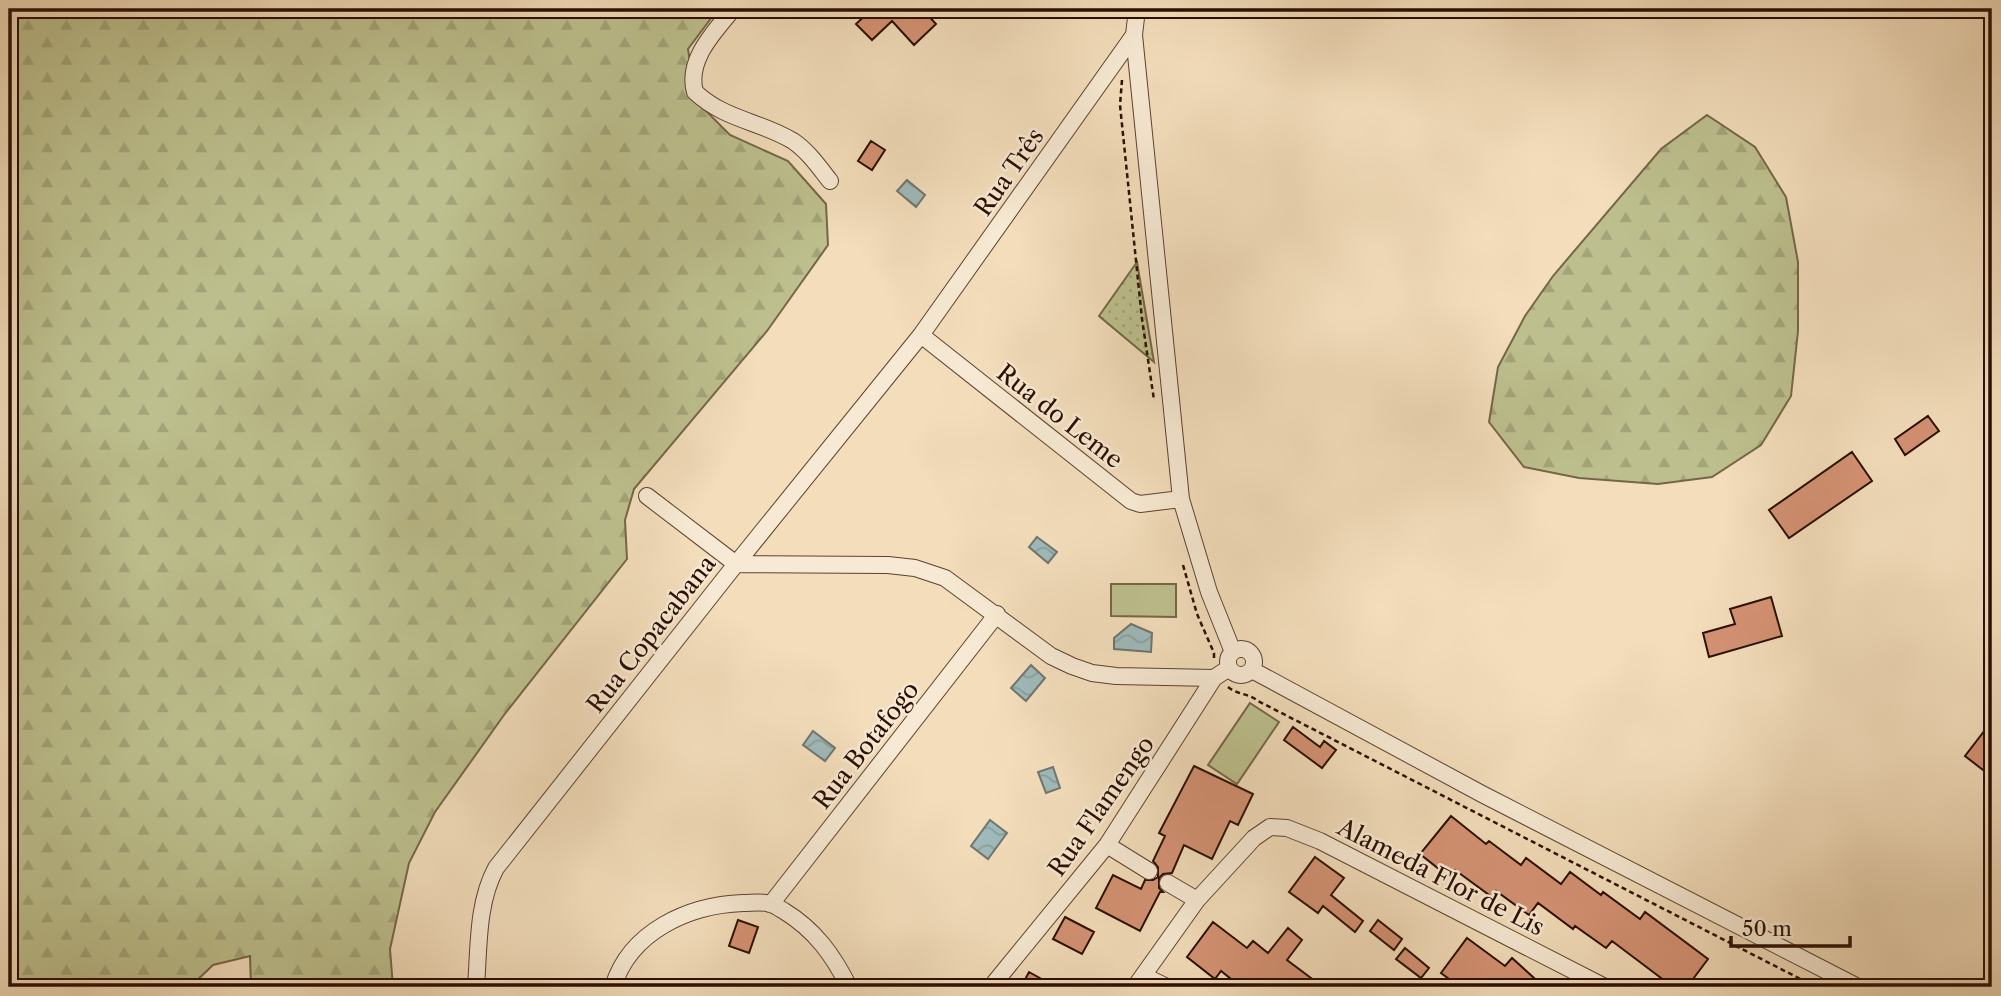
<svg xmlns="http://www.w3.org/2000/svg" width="2001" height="996" font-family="'Libre Caslon Text',serif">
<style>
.forest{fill:url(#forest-firs);stroke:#746748;stroke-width:2}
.park{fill:url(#park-dots);stroke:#746748;stroke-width:2}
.pitch{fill:#bdc08e;stroke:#746748;stroke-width:2}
.water{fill:url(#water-waves);stroke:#707570;stroke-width:2}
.building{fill:#d49274;stroke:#2a0e01;stroke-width:2}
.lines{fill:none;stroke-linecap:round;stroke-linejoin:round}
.minor-casing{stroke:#5c4230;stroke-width:18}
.path{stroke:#2a0e01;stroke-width:2.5;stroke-dasharray:5 3.5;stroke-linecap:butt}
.minor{stroke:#f7e9d3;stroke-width:16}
.labels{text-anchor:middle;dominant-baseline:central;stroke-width:5;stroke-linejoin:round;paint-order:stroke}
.street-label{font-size:24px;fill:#2a0e01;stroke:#f7e9d3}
</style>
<defs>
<pattern id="forest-firs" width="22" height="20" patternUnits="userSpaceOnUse" patternTransform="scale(1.75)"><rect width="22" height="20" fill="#bdc08e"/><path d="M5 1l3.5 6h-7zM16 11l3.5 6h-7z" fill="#a3a479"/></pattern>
<pattern id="park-dots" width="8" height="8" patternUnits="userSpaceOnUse" patternTransform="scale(1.75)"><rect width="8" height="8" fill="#bdc08e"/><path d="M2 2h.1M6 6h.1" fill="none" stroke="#a3a479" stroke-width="1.8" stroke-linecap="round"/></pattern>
<pattern id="water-waves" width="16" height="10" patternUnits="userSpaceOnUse" patternTransform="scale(1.75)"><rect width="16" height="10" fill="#9fbaba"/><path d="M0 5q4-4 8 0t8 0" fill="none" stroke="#899f9e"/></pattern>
</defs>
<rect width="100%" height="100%" fill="#f3ddbb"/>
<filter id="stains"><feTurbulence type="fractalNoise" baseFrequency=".00286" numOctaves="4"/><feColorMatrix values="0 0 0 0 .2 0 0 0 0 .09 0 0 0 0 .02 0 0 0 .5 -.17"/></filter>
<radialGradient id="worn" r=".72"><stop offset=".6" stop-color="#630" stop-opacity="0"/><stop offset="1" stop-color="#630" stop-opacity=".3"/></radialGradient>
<path class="forest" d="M9,9H718L688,49L696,101L730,135L788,161L826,204L828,245L767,331L634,489L625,520L627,559L504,715L435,812L409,863L390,949L393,987H256L251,985L250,956L213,965L190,987H9Z
M1707,115L1755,147L1786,197L1798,262V331L1791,396L1761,445L1712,477L1658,484L1579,478L1524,467L1489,422L1498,367L1525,316L1553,276L1661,149Z"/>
<path class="park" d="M1137,262L1154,362L1099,316Z"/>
<path class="pitch" d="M1111,584H1176V617L1111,616Z
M1250,703L1279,722L1237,784L1208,765Z"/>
<path class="water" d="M907,180L925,195L916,207L897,191Z
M1037,537L1057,552L1048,563L1029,547Z
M1131,624L1152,633L1151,652L1114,649V638Z
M1031,665L1045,678L1026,701L1011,688Z
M813,731L835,748L825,761L803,745Z
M1053,767L1060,788L1046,793L1038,772Z
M990,820L1007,833L988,859L971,846Z"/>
<path class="building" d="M872,9H922L936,24L914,45L892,21L872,40L856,24Z
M871,141L885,150L872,170L858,161Z
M1928,416L1939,431L1905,455L1895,439Z
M1852,452L1872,481L1789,538L1769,510Z
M1771,597L1782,636L1709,657L1703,633L1735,624L1730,609Z
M1992,721V777L1965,756Z
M1293,727L1320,747L1324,741L1336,750L1322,768L1284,740Z
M1194,766L1253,794L1238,825L1230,821L1212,859L1184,845L1172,873L1163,874L1159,878V888L1163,892H1160L1140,931L1096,908L1113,875L1141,889L1145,880H1153L1158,877V867L1153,861L1165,836L1159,833Z
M1451,816L1486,844L1489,841L1521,865L1526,858L1561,884L1570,872L1601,895L1603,892L1640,919L1645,912L1708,959L1687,987H1673L1612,941L1606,948L1575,926L1573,929L1538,903L1529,915L1496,891L1492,897L1455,870L1449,877L1420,854Z
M1315,857L1344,878L1331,895L1363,921L1355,932L1323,906L1318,913L1289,892Z
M1065,917L1094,932L1082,954L1053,939Z
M738,920L758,927L749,953L729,946Z
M1378,920L1402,939L1394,950L1370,931Z
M1213,922L1247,948L1253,941L1268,953L1288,928L1302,940L1287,960L1323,987H1241L1221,971L1215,979L1187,957Z
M1467,938L1505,966L1512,958L1544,987H1460L1441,973Z
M1405,948L1429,968L1421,978L1396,959Z
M1029,972L1056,987H1021Z"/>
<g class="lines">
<defs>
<path id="minor" d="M733,9C715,31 686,60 695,92C725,120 760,121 793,141C808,151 819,167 830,181
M1137,9L1134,35L1181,499L1209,592L1233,652
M921,335L1131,501L1140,504L1181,499
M647,496L736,564L888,565L915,568L945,578L1051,656L1072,666L1092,673L1116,676L1214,678L1229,668
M1228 662a13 13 0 1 1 26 0a13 13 0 1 1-26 0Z
M1252,670L1482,794L1858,987
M1107,845L1149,871
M1168,883L1197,900
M771,904L997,614
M1144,976L1167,987
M476,987C479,947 477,903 496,868L736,564L921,335L1134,35
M613,987C630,931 689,905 743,903C752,903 762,901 770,904C775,905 780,909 784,911C815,930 833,955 849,987
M991,987L1107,845L1214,678
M1135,987L1197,900L1254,838L1270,827L1287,828L1320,841L1605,987"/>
</defs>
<use href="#minor" class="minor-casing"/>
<path class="path" d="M1122,80L1120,105L1142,319L1154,400
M1183,565L1197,614L1214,653V658
M1228,687C1238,695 1248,693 1258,701L1816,987"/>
<use href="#minor" class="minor"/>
</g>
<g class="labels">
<g class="street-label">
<text transform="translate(1009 172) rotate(-55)">Rua Três</text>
<text transform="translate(1060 416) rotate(38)">Rua do Leme</text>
<text transform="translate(651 634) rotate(-52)">Rua Copacabana</text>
<text transform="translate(866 745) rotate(-52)">Rua Botafogo</text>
<text transform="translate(1101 806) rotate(-55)">Rua Flamengo</text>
<text transform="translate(1441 877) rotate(27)">Alameda Flor de Lis</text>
</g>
</g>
<rect width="2001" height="996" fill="none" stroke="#f3ddbb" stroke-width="35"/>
<rect x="10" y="10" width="1980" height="975" fill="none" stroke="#2a0e01" stroke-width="3.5"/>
<rect x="18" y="18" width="1966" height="961" fill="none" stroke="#2a0e01" stroke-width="2"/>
<path d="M1731 936v10h119v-10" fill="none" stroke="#2a0e01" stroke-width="3.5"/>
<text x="1742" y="936" font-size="21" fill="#2a0e01" stroke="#f7e9d3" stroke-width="5" paint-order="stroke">50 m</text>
<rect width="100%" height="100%" filter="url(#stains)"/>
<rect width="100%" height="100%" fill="url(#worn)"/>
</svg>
